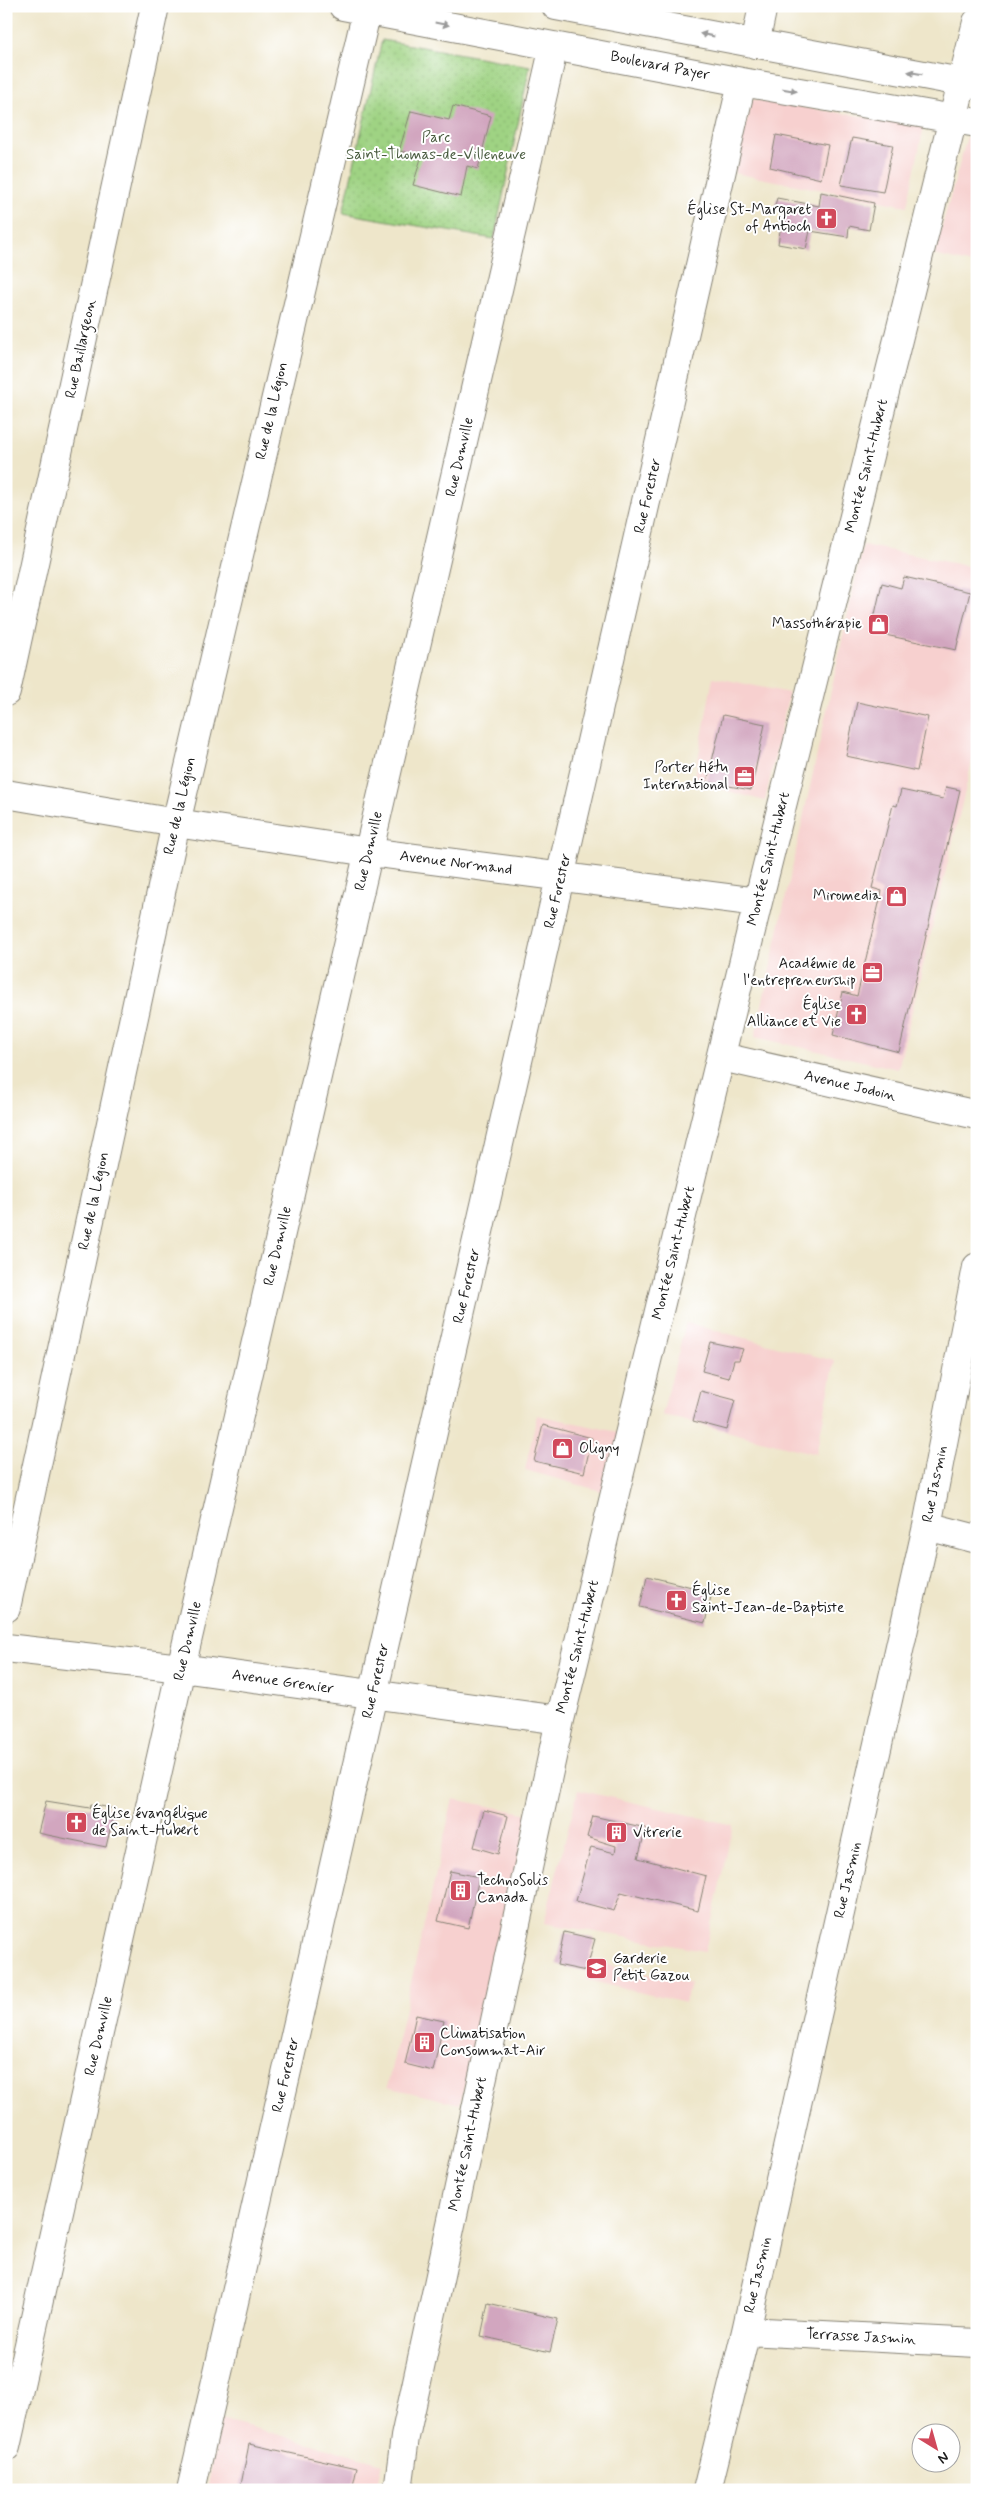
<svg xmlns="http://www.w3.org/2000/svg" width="983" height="2496" font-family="Mynerve,sans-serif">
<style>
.built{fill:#f7d0cf}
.green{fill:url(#green-dots);stroke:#5e7850}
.building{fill:#d2a6bf}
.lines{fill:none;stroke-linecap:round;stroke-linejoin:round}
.minor-casing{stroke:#858173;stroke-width:30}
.minor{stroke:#fff;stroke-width:28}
.oneway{fill:#999}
.labels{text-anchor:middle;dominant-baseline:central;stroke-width:4;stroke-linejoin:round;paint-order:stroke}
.street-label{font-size:15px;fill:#1c1c1c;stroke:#fff}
.park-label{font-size:15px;fill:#4a5c40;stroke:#fff}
.poi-label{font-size:15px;fill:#1c1c1c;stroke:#fff;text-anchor:start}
</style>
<defs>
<pattern id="green-dots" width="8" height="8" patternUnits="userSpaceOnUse" patternTransform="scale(1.25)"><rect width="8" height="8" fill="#9fd383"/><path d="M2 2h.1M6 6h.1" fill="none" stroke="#88b571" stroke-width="1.8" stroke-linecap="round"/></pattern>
</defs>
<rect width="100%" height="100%" fill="#fff"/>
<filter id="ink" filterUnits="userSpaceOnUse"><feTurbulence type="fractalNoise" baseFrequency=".02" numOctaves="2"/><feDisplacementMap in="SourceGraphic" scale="10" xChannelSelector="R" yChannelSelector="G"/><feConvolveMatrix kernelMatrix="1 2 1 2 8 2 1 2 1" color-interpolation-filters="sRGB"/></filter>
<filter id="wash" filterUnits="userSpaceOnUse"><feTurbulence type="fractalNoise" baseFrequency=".0096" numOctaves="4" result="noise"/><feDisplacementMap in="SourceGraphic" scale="20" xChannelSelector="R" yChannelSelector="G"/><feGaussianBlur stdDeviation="1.12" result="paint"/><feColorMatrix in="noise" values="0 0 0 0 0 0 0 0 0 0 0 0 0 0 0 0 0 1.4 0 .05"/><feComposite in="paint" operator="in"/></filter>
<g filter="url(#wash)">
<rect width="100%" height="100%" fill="#eee6ca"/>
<path class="built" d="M752,99L924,126L907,206L734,173Z
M967,137L977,139V265L934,255Z
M863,545L972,567L977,547V741L898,1069L755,1037Z
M713,677L789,693L765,801L694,782Z
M686,1323L835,1361L816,1454L662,1415Z
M537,1415L623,1433L605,1492L525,1470Z
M578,1790L733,1825L705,1951L544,1923Z
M453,1799L529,1814L460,2104L387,2087Z
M564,1932L595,1939L592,1961L690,1984L685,2003L587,1980L586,1971L557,1965Z
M221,2419L383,2463L376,2490H207Z"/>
<path class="green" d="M382,40L530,66L494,239L343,213Z"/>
<g id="blocks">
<path class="building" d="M453,106L491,116L478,169L467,166L461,197L413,185L422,155L399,151L411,111L449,120Z
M776,135L828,145L821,179L770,167Z
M852,138L893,145L883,192L841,185Z
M821,192L874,203L869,230L849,226L848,237L810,231L806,249L778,244L783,211L774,209L777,198L819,206Z
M904,577L970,592L956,650L871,632L882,583L901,588Z
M857,702L928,717L917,771L846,756Z
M723,715L765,724L751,790L707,782Z
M946,787L960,790L899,1052L833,1035L843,992L857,996L882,891L872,888L893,805L897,806L901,790L943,799Z
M710,1342L743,1349L739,1360H734L729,1378L702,1371Z
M701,1391L735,1400L727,1430L693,1421Z
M543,1425L592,1438L584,1473L534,1461Z
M647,1576L712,1592L705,1623L640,1607Z
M46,1801L90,1808L91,1804L115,1809L106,1847L38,1833Z
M484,1810L508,1816L498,1854L474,1847Z
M593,1816L646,1828L638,1858L706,1876L698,1911L621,1892L614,1911L576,1901L591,1847L615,1853L616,1846L587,1837Z
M450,1871L479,1877L468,1928L438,1921Z
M564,1932L595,1939L586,1971L557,1965Z
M416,2015L444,2021L433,2071L405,2064Z
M488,2303L558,2319L550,2352L481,2336Z
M249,2444L357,2468L352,2490H240Z"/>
</g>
</g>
<g filter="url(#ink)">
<use href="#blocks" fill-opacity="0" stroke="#858173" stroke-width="1"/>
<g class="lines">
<defs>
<path id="minor" d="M343,6L742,82L977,123
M556,6L977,85
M755,44L763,6
M6,692L155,6
M6,794L176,823L369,852L758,902
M722,1057L977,1115
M927,1526L977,1539
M6,1608L176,823L368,6
M6,1648L181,1668L560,1720
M746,2331L977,2343
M6,2447L181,1668L554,46
M191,2490L742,82
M398,2490L405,2437L560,1720L758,902L977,22
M707,2490L746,2331L927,1526L977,1267"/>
</defs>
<use href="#minor" class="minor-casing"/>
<use href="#minor" class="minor"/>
</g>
<defs><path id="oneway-solid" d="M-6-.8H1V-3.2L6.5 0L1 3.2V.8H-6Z" transform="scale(1.25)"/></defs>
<g class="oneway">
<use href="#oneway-solid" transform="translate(442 24) rotate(11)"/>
<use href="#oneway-solid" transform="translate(707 35) rotate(-169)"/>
<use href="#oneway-solid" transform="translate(915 73) rotate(-170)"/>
<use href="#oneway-solid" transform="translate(790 90) rotate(10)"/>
</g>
</g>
<defs>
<symbol id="church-square" viewBox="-11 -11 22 22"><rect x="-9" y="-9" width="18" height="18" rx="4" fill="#d1495b" stroke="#fff"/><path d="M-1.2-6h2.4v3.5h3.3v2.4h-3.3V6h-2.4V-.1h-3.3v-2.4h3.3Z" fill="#fff"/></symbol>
<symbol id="shop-square" viewBox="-11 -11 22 22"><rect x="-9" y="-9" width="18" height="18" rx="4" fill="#d1495b" stroke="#fff"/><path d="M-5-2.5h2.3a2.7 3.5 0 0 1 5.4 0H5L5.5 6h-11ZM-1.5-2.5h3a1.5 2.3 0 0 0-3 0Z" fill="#fff"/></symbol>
<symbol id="office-square" viewBox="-11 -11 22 22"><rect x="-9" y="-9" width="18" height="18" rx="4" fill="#d1495b" stroke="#fff"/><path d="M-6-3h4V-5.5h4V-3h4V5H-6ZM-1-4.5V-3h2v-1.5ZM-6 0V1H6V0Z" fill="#fff"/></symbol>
<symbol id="building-square" viewBox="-11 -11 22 22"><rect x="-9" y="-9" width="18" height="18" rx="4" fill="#d1495b" stroke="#fff"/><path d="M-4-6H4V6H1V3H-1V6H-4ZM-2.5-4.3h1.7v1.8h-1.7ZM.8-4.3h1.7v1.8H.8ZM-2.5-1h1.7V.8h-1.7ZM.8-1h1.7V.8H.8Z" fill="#fff"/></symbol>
<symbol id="school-square" viewBox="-11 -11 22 22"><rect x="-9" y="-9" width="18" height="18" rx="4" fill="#d1495b" stroke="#fff"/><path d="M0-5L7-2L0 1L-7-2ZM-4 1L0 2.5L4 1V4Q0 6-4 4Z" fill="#fff"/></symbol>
</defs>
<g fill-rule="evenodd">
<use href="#church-square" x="814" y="206" width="25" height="25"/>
<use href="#shop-square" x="866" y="612" width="25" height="25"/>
<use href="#office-square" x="732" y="764" width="25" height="25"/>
<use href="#shop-square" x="884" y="884" width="25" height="25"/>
<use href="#office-square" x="860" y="960" width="25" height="25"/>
<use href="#church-square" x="844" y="1002" width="25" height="25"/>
<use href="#shop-square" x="550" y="1436" width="25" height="25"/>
<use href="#church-square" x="664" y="1588" width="25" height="25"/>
<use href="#church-square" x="64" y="1810" width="25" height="25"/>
<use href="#building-square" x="604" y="1820" width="25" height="25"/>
<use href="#building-square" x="448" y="1878" width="25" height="25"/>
<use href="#school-square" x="584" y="1956" width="25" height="25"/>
<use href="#building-square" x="412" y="2030" width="25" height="25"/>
</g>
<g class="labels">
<g class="street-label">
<text transform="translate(660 66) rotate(11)">Boulevard Payer</text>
<text transform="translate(81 349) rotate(-78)">Rue Baillargeon</text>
<text transform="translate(272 411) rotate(-77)">Rue de la Légion</text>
<text transform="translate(460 457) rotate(-77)">Rue Domville</text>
<text transform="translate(867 466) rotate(-76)">Montée Saint-Hubert</text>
<text transform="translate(648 496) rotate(-77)">Rue Forester</text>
<text transform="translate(180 806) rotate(-77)">Rue de la Légion</text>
<text transform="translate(369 851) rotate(-77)">Rue Domville</text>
<text transform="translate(769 859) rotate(-76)">Montée Saint-Hubert</text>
<text transform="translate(456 863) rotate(7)">Avenue Normand</text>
<text transform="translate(558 891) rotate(-77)">Rue Forester</text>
<text transform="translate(850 1086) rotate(13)">Avenue Jodoin</text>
<text transform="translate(94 1201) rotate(-78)">Rue de la Légion</text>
<text transform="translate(278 1246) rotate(-77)">Rue Domville</text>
<text transform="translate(674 1253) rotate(-76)">Montée Saint-Hubert</text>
<text transform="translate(467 1286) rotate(-77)">Rue Forester</text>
<text transform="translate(935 1484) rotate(-79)">Rue Jasmin</text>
<text transform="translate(188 1641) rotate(-77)">Rue Domville</text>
<text transform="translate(578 1647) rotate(-76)">Montée Saint-Hubert</text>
<text transform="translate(376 1681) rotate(-77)">Rue Forester</text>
<text transform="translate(283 1682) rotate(8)">Avenue Grenier</text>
<text transform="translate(848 1880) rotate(-77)">Rue Jasmin</text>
<text transform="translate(99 2036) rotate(-77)">Rue Domville</text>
<text transform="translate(286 2075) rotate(-77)">Rue Forester</text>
<text transform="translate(468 2144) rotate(-78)">Montée Saint-Hubert</text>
<text transform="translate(758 2275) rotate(-77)">Rue Jasmin</text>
<text transform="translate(861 2337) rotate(3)">Terrasse Jasmin</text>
</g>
<g class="park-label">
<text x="436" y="138">Parc<tspan x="436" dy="17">Saint-Thomas-de-Villeneuve</tspan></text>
</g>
<g class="poi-label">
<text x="811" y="210" text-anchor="end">Église St-Margaret<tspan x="811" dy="17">of Antioch</tspan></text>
<text x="862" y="624" text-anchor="end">Massothérapie</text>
<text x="728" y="768" text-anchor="end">Porter Hétu<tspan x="728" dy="17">International</tspan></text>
<text x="881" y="896" text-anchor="end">Miromedia</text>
<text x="856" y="964" text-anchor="end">Académie de<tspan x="856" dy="17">l'entrepreneurship</tspan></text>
<text x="841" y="1005" text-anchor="end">Église<tspan x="841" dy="17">Alliance et Vie</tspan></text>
<text x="579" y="1449">Oligny</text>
<text x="692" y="1591">Église<tspan x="692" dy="17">Saint-Jean-de-Baptiste</tspan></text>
<text x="92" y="1814">Église évangélique<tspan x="92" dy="17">de Saint-Hubert</tspan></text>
<text x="633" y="1833">Vitrerie</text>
<text x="477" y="1881">TechnoSolis<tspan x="477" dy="17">Canada</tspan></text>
<text x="613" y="1959">Garderie<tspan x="613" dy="17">Petit Gazou</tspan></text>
<text x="440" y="2034">Climatisation<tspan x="440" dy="17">Consommat-Air</tspan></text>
</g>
</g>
<rect width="983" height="2496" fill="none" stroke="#fff" stroke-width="25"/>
<g transform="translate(936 2448) rotate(143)"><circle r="24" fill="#ffffff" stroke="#a4a4a4"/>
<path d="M0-4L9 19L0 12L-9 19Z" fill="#d1495b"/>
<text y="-8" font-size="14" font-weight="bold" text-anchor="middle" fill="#1c1c1c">N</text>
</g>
</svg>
